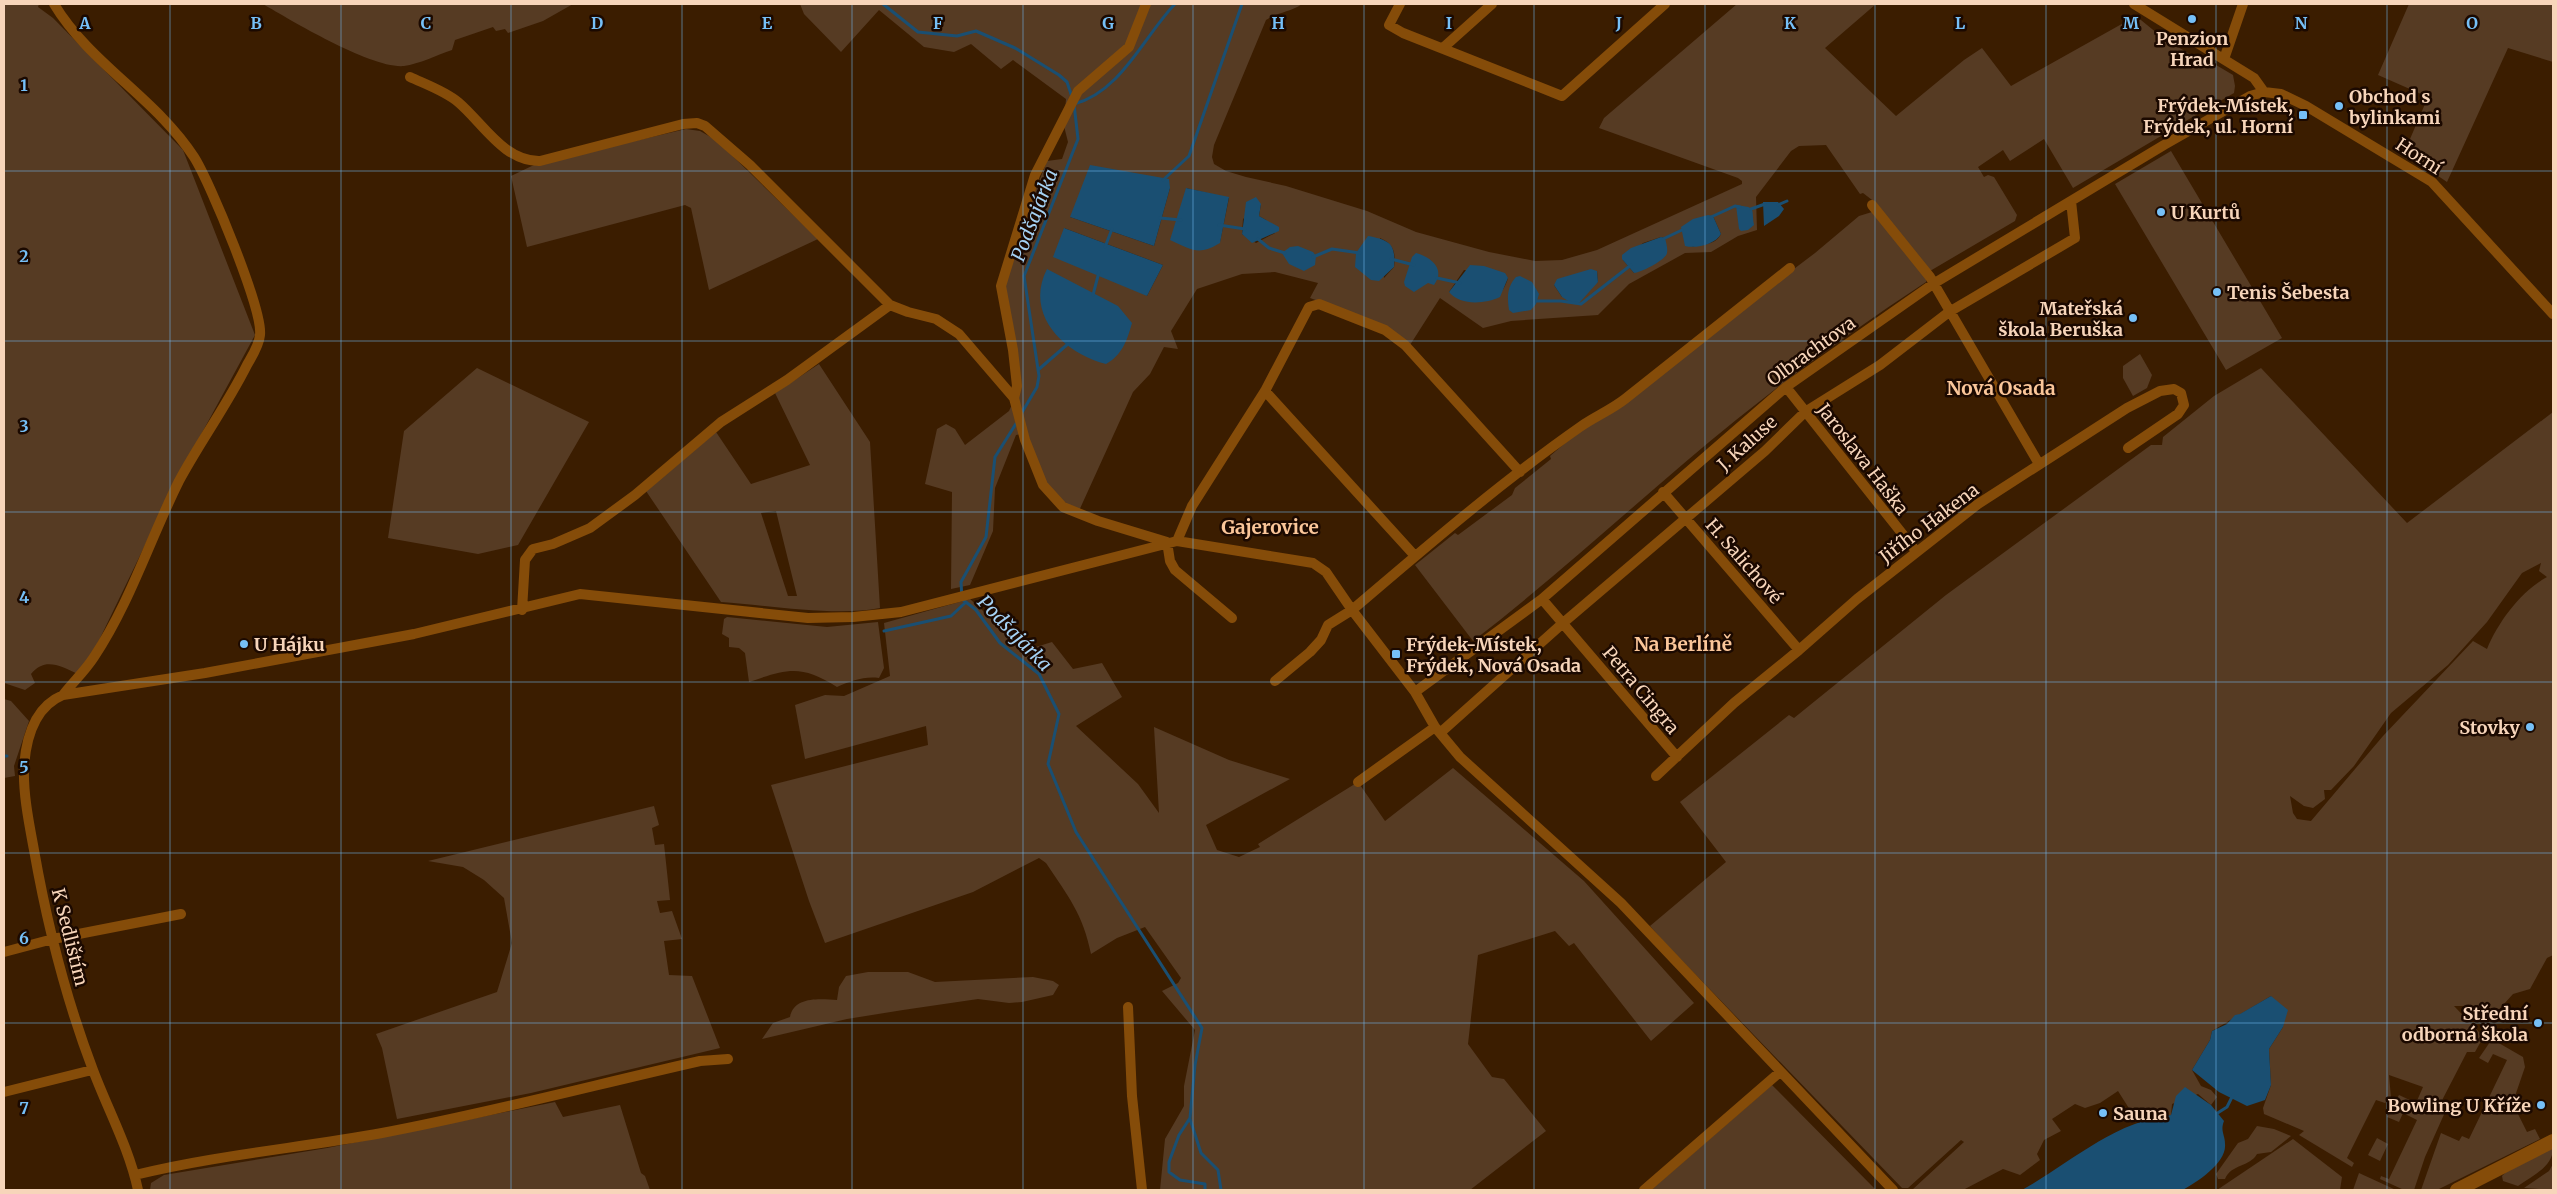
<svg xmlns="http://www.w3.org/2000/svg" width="2557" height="1194" font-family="Merriweather,serif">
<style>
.green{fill:#563b23;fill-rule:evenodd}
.water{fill:#1a4f72}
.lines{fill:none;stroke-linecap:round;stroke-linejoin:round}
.stream{stroke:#1a4f72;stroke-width:3}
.minor{stroke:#854c09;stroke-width:10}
.secondary{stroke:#854c09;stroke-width:14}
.grid{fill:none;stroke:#76c0f7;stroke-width:1;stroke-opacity:0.55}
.poi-dot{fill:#76c0f7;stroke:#1b0900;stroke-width:2}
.labels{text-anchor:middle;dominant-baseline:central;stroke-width:5;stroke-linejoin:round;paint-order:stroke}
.poi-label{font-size:18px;font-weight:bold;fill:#f7d5ba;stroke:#1b0900;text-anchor:start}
.street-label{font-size:18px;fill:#f7d5ba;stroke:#1b0900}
.water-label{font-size:19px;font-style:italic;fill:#a5d1f3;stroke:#1b0900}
.neighbourhood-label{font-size:19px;font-weight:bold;fill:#fbc699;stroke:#1b0900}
.grid-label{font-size:16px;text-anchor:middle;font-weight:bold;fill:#76c0f7;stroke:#1b0900;stroke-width:5;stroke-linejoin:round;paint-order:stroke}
</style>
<rect width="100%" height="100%" fill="#3b1d00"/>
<path class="green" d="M4,4H39L38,7L53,18L183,150L255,335L178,477L89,661L78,674C60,666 45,657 31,674L35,683L25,690L4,683Z
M263,4H573L543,21L508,33L505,29L496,31L493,27L455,40L452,50C437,55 419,64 404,66C372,69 292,21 263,4Z
M800,4H1302C1291,12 1278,12 1266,20L1214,145L1212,157L1214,164L1226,171L1246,177L1286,186L1367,211L1416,232L1489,252L1535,261L1562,260L1597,250L1742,184V181L1738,178L1599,128L1604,118L1737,4H1876L1825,48L1896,116L1964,60L1982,48L2011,86L2136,16L2163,38L2208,65L2211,62L2233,75L2235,86L2234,93L2184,122L2182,121L2183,123L2073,188L2044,139L2010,161L2003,150L1978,167L1984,177L1988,175L1994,177L2017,215L2015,221L1930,271L1876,203L1863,193L1860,194L1826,145L1799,146L1791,151L1756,197L1757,230L1738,236L1711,252L1685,253L1629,284L1598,315L1511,321L1483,328L1440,298L1410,345L1374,321L1310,298L1318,283L1275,272L1242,274L1197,289L1171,331L1178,349L1164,347L1150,374L1133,392L1078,513L1047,488L1027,433L1016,435L995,488L993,531L970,585L951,589L952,492L925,484L937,429L946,424L955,429L965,445L1009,411L1015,398L1013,364L998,285L1026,196L1037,186L1047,161L1062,159L1068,142L1064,126L1066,99L1013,60L1001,69L971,44L954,52L924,47L879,10L841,52L804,14ZM1170,188L1154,246L1070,217ZM1186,188L1229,198L1220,242ZM1261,204L1259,216L1266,220L1275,233L1256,243L1242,234L1243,219ZM1713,216L1721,234C1715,246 1704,243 1692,247ZM1064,228L1163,265L1147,296ZM1661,237L1665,238L1634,273L1623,260L1643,243ZM1380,238C1394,244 1396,253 1394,267L1384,278ZM1464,270L1508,278C1498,311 1476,299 1449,292ZM1597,271L1598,282L1562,297L1554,285Z
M2409,4H2553V62L2508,48L2447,182L2404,153L2428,97L2378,75Z
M686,129L700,131L716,140L818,239L709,290L691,208L685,205L527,247L511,176L536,164Z
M2171,151L2282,338L2226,370L2115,184Z
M1872,212L1927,278L1926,282C1860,325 1797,371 1736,420C1647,492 1564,571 1473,641L1415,565L1455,533L1458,535L1512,495L1515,488L1551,459L1550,456L1571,438L1815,253L1859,216Z
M2140,354L2152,375L2147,388L2133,396L2123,378V366Z
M819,364L870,442L880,608C837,617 767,605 721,602L646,491L716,432L751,484L810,465L775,393ZM776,511L797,596H788L761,513Z
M477,368L589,422L518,545L478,554L388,538L404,431Z
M2261,368L2407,523L2553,412V955L2547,958L2530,989L2513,994L2486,1024L2470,1006H2454L2479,1032L2485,1034L2475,1052H2467L2437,1110H2446L2425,1157L2414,1190H2404L2380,1179L2381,1176L2389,1179L2417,1120L2403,1113L2399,1122L2387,1117L2399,1095L2416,1103L2423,1087L2389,1075L2391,1098L2385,1103L2376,1100L2347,1158L2354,1163L2352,1167L2299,1135L2304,1131L2264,1114L2263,1108L2271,1085L2269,1049L2283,1027L2271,996L2212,1031L2210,1040L2192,1070L2201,1086L2211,1090L2217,1097L2211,1105L2198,1094L2172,1104L2171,1115L2137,1121L2118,1091L2100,1103L2085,1108L2075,1104L2052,1119L2061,1131L2044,1140L2037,1154L2040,1160L2020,1175L2003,1169L1963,1190H1912L1964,1142L1961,1140L1908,1188H1902L1665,943L1650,926L1726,862L1680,802L1789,715L1794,718L1946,595L2151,445H2162L2163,437L2214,396ZM2541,563L2539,571L2547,577C2521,591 2498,622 2487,649L2473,641L2383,736L2311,821L2297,819L2293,813L2290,796L2304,806L2313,808L2325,799L2324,790H2331L2354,766L2391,713L2448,665L2487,622L2522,573Z
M970,599L1026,650L1052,642L1073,669L1102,663L1122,697L1076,726L1138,784L1159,813L1154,727L1229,760L1290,779L1206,825L1217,850L1239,857L1260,847L1258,844L1358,782L1385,821L1453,768L1584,881L1694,1003L1651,1041L1574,943L1569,946L1555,931L1478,955L1468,1044L1492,1077L1504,1079L1546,1131L1470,1190H1160L1165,1139L1184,1106V1086L1195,1030L1162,991L1178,983L1181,978L1145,927L1117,938L1091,954C1083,914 1068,896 1046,863L1039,858L973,892L825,943L809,901L771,785L928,745L926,726L805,759L795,705L825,695L844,696L890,676L884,623Z
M727,617L827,627L878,622L884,668L879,678C864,676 851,681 837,687C801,664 787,669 749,682L745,653L739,648L729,647V638L722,634L724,619Z
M4,699L11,701L29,721L14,766L15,776L4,778Z
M654,806L659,825L652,828L655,845L664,844L670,900L657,901L660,913L672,911L682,939L664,941L669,975L692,976L720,1048L531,1093L397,1119L382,1048L376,1034L497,992L512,943L504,898L484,880L463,867L428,861Z
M868,972H908L935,982L1033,977L1053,981L1059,985L1053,995L1022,1002L1009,1003L978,999L903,1010L847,1019L762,1039L773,1023L790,1017C794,996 820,999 837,1000L839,987L846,976Z
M2490,1042H2497L2523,1057L2525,1067L2514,1099L2511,1100L2527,1132L2535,1129L2540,1139L2437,1190H2421L2441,1133L2459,1141L2462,1136L2469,1139L2507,1060L2493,1054L2488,1063L2479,1058Z
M1772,1085L1876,1190H1651Z
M555,1102L563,1117L620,1105L641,1173L645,1176L650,1190H150L151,1183L164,1175L327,1148Z
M2257,1126L2274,1129L2291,1136L2271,1152L2257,1154C2250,1167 2231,1164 2225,1179H2218L2216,1174L2238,1143L2248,1139Z
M2377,1138L2388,1144L2380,1161L2368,1155Z
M2293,1139L2342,1177L2340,1190H2217Z
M2553,1148C2553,1167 2532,1176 2518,1186L2503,1181L2502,1176L2506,1172Z
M2553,1164V1190L2524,1188L2549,1171Z
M2359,1173L2396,1190H2353Z"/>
<path class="water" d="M1090,165L1169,179L1170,188L1154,246L1070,217Z
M1186,188L1229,197L1220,243C1198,256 1193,250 1170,240Z
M1256,197L1261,204L1259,216L1279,227V231L1252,243L1242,234L1246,202Z
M1763,202H1778L1784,209L1779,216L1764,226Z
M1736,205C1757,208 1751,207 1754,225L1748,230L1741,231L1739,229Z
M1708,215L1713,216L1721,234C1716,244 1696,249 1685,246L1681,227L1693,219Z
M1064,228L1163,265L1147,296L1053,257Z
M1368,236C1390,240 1396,244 1394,267L1379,281L1371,280L1355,267L1356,253Z
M1661,237L1665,238C1666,242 1668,249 1667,253C1666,260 1640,273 1634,273L1622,259V255L1631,248Z
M1298,246L1313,252L1316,256L1315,265L1304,271L1289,264L1282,253L1290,247Z
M1416,253C1431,257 1446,269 1434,285L1428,283L1414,292L1405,286L1404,282L1412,257Z
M1470,265L1484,266L1505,273L1508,278L1500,297C1485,304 1460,306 1449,292Z
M1047,269L1118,306L1132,323C1127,341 1122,355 1106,364C1063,353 1024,314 1047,269Z
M1591,269L1597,271L1598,282L1580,302L1573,304L1562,297L1554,285L1557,279Z
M1520,276L1532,282L1539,294L1536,304L1531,310L1513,313L1509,310C1507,297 1507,287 1516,277Z
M2271,996L2288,1010L2283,1027L2269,1049L2271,1085L2265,1100L2247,1106L2219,1092L2192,1070L2210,1040L2212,1031L2227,1024L2235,1015L2240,1014Z
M2185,1087L2211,1105L2224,1121C2220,1131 2225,1135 2225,1144C2227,1163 2197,1182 2183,1190H2022C2070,1163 2115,1121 2171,1115L2176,1096Z"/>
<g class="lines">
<path class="stream" d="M883,4L918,32L957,36L976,31L1015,48L1059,75L1067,82L1072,97
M1163,180L1189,156L1242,4
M1778,205L1787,201
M1751,209L1765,204
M1711,217L1735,206L1740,207
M1160,218L1181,220
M1219,225L1245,229
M1258,239L1269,248L1285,253
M1663,239L1682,230
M1105,247L1112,229
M1313,257L1332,249L1360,253
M1391,259L1414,265
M1437,278L1460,283
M1093,295L1099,272
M1534,301H1561L1581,304L1631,265
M1038,370L1069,343
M1021,414L1037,387L1039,376L1024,276L1078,139L1074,104C1121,92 1144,36 1175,4
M1017,422L995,457L986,537L961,582L962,599L976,610L1000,643L1039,674L1059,714L1048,764L1076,832L1202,1028L1195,1065L1190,1118L1179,1135L1169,1162V1172L1180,1180L1205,1184V1190
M884,631L951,616L965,603
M4,756H7
M2216,1114L2227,1107L2233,1095
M1190,1119L1201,1153L1218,1170L1221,1190"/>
<path class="minor" d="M54,4C90,64 156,98 194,157C210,182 263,310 260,335C259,346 252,356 247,365C227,405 200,442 179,481C150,539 130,603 94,657C85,671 73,682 63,695
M1400,4L1389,25L1403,33L1562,96L1665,4
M2134,4L2254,78L2264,92
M1444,47L1492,4
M2224,59L2243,4
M410,77C425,84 445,91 458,102C483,123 504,162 540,161L683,124L697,123L705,126L750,165L890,305L908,312L936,319L959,334L1014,398L1025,440L1043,485L1063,507L1098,521L1167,542L1170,561L1175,570L1232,618
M1872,205L1930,277L2039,464
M1786,387L1916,551
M1265,391L1415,556
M1014,398L1017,386L1013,350L1001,286L1035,175L1078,91L1129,47L1146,4
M1663,492L1799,650
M1177,541L1192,506L1265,391L1309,307L1319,304L1385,330L1405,345L1520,472
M1542,599L1677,757
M522,610L525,560L533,549L553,544L590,528L635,495L721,422L787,380L890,305
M1275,681L1310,652L1321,640L1328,625L1352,610C1426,547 1500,483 1580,427C1594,417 1611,410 1625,399L1790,268
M1415,692L1542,599L1786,387L1933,284L2164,145L2250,96L2264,92L2281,94L2306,106L2432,182L2553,314
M1440,733L1563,623L1765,451L1805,412L1880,365L1949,312L2075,238L2071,201
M1656,776L1734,703L1799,650L1857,599L1978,504L2127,408L2160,391L2174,389L2181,393L2184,405L2178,414L2128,448
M1358,782L1435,727
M4,952L53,939L181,914
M1128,1007L1132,1096L1142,1190
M4,1092L92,1070
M135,1175C216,1155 300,1148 382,1133C489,1113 594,1085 700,1061L728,1059
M138,1190C129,1148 108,1110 93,1070C66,999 47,924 34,850C29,823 23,794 24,767C26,738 34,707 63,695L205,673L414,634L580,594L808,618L853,617L901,612L1177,541L1313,563L1326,572L1352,610L1415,692L1435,727L1460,757L1621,903L1893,1190
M1644,1190L1780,1072"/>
<path class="secondary" d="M2457,1190L2553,1141"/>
</g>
<path class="grid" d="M170,4V1190M341,4V1190M511,4V1190M682,4V1190M852,4V1190M1023,4V1190M1193,4V1190M1364,4V1190M1534,4V1190M1705,4V1190M1875,4V1190M2046,4V1190M2216,4V1190M2387,4V1190M4,171H2553M4,341H2553M4,512H2553M4,682H2553M4,853H2553M4,1023H2553"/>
<g class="poi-dot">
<circle cx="2192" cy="19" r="5"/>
<circle cx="2339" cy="106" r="5"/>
<rect x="2298" y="110" width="10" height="10" rx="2.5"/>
<circle cx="2161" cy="212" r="5"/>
<circle cx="2217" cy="292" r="5"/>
<circle cx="2133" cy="318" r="5"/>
<circle cx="244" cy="644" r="5"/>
<rect x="1391" y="649" width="10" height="10" rx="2.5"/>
<circle cx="2530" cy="727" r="5"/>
<circle cx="2538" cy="1023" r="5"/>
<circle cx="2541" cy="1105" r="5"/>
<circle cx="2103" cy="1113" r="5"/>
</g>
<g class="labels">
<g class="poi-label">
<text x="2192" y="38" text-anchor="middle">Penzion<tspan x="2192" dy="21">Hrad</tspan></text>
<text x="2349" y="96">Obchod s<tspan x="2349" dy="21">bylinkami</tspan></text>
<text x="2293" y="105" text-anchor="end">Frýdek-Místek,<tspan x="2293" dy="21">Frýdek, ul. Horní</tspan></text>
<text x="2171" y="212">U Kurtů</text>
<text x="2227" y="292">Tenis Šebesta</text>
<text x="2123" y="308" text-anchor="end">Mateřská<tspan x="2123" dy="21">škola Beruška</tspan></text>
<text x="254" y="644">U Hájku</text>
<text x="1406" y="644">Frýdek-Místek,<tspan x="1406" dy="21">Frýdek, Nová Osada</tspan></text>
<text x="2520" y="727" text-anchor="end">Stovky</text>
<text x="2528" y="1013" text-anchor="end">Střední<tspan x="2528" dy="21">odborná škola</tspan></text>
<text x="2531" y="1105" text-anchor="end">Bowling U Kříže</text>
<text x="2113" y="1113">Sauna</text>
</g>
<g class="street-label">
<text transform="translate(2419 156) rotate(33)">Horní</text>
<text transform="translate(1811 351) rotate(-36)">Olbrachtova</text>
<text transform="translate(1747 443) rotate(-42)">J. Kaluse</text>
<text transform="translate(1863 459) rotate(52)">Jaroslava Haška</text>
<text transform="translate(1929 523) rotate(-37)">Jiřího Hakena</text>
<text transform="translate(1744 561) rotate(49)">H. Salichové</text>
<text transform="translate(1641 690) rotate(50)">Petra Cingra</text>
<text transform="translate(70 937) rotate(76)">K Sedlištím</text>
</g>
<g class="water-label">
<text transform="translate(1034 215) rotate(-69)">Podšajárka</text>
<text transform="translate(1015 633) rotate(46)">Podšajárka</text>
</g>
<g class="neighbourhood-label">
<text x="2001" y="388">Nová Osada</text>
<text x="1270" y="527">Gajerovice</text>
<text x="1683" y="644">Na Berlíně</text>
</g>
</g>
<g class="grid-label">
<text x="85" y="29">A</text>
<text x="256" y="29">B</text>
<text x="426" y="29">C</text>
<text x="597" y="29">D</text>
<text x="767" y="29">E</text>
<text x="938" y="29">F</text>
<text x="1108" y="29">G</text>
<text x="1278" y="29">H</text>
<text x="1449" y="29">I</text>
<text x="1619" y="29">J</text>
<text x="1790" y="29">K</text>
<text x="1960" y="29">L</text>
<text x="2131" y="29">M</text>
<text x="2301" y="29">N</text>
<text x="2472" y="29">O</text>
<text x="24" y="91">1</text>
<text x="24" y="262">2</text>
<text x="24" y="432">3</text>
<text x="24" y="603">4</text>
<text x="24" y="773">5</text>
<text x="24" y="944">6</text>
<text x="24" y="1114">7</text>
</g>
<rect width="2557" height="1194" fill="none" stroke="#f7d5ba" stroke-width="10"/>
</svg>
